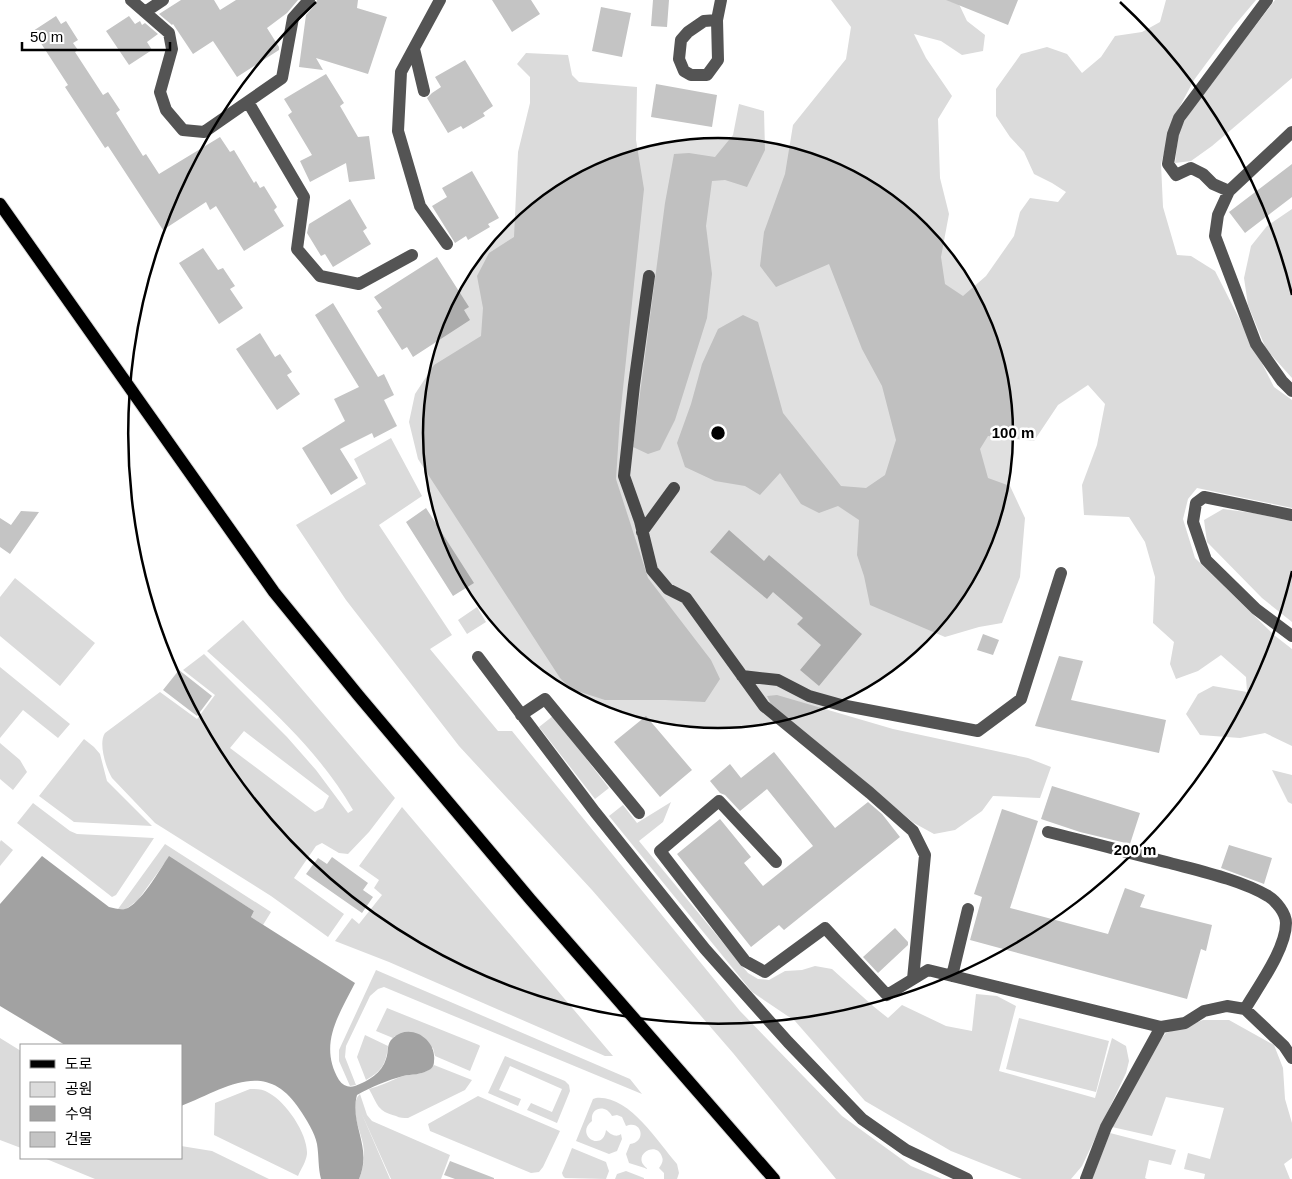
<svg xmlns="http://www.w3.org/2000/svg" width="1292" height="1179" font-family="Arial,'Noto Sans KR',sans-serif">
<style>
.green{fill:#dbdbdb;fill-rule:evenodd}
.water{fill:#a2a2a2}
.building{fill:#c4c4c4}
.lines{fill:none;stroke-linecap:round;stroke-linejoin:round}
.major-casing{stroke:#dbdbdb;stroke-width:14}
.minor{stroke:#545454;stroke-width:12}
.major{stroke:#000;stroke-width:12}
.ring{fill:none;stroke:#000;stroke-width:2.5}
.centre{fill:#000;stroke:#fff;stroke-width:2.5}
.ring-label{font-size:15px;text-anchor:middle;font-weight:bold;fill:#000;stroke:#fff;stroke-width:5;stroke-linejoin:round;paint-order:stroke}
</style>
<rect width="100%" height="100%" fill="#fff"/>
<path class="green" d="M831,0H957L967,21L985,35L983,51L962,55L941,41L914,34L926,58L952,96L938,119L940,178L949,214L941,257L945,284L963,296L986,276L1014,236L1020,212L1030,198L1058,202L1066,192L1052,183L1034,174L1024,152L1010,137L996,116V89L1021,54L1047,47L1067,54L1082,73L1101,57L1115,36L1142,32L1160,22L1166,0H1256L1234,26L1194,80L1172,121L1161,164L1163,207L1177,255L1191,256L1215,271L1274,387L1292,400V508L1197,488L1188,499L1183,519L1195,558L1274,635L1292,649V746L1265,733L1240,738L1200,735L1186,714L1198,694L1213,686L1247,692L1246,677L1221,655L1198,671L1176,679L1170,664L1174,642L1153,623L1155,577L1145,542L1129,517L1084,515L1082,485L1097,445L1105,404L1088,385L1058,405L1034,441L988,436L980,449L988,478L1010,486L1025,518L1020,577L1002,623L979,627L945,637L870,605L864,576L857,555L859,520L838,506L819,513L801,504L780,473L760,495L745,486L715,481L685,467L677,443L691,404L702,364L718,329L743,315L758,322L783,413L841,486L866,488L885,475L896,440L882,386L862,349L829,264L776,287L760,266L764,232L785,174L793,125L846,59L851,27Z
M1275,0H1292V78L1212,146L1191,161L1175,163L1179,129L1198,101Z
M526,53L568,55L572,75L579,82L637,87L636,140L644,189L620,417L616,479L648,578L711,660L720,679L705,702L665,700H605L571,689L560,678L418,459L409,422L415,394L434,365L481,336L483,308L477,276L489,253L514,237L518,152L530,103V77L517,64Z
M739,104L764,111L765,150L747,187L725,180L712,181L706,226L712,274L707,318L675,420L660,450L648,454L633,447L665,203L674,154L689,153L715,157L733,135Z
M1292,209V378L1266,349L1248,305L1244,278L1251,246L1267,226Z
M391,438L422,496L379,525L452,635L430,649L498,731H512L740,1011L842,1116L911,1166L942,1179H836L733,1053L592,890L459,746L346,600L296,525L366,484L354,459Z
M1223,509L1253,513L1292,521V622L1262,598L1207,542L1204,520Z
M15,578L95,643L60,686L0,636V597Z
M477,607L486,622L467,634L458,620Z
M243,620L395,798L369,832L348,854L339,853L322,843L316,846L294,878L344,914L328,937L271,896L155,823L112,778C106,768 98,743 105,733L160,692L197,719L215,695L183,670L204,654L287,737L316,770L348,813L353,810C317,747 260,699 207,651ZM244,731L329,796L323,808L315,812L230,748Z
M0,667L70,724L58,738L23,710L0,738Z
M777,695L893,729L1028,758L1051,767L1040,798L993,796L982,811L955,830L934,834L914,823L773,708L767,696Z
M553,716L609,788L595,799L539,727Z
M84,739L94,747L100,754L107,781L152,826L74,822L39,796Z
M0,743L20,760L27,772L13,790L0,779Z
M1272,770L1292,775V804L1288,802Z
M671,802L663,822L639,841L748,973L758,979L769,980L785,971L802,970L815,966L832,969L873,1006L888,1018L902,1005L946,1026L972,1031L976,994L997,996L1016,1006L999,1071L1095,1098L1112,1038L1126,1046L1129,1061L1126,1073L1082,1166L1071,1179H1022L951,1151L865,1101L795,1021L752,992L609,816L623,805L637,823Z
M33,803L70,831L77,834L154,838L116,895L112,897L17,823Z
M402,807L613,1056H605L389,962L335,941L352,918L359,924L382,895L374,888L379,880L359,866Z
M1,840L13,850L0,866V842Z
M165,844L271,912L263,925L251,917L254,911L169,857L138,900L126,909H118Z
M376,970L630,1079L642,1094L384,987L378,989L370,996L346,1046L345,1057L356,1085L350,1086L339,1061V1050Z
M387,1008L479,1045L480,1046L470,1071L435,1056L433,1048L395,1036L393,1038L376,1031Z
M1019,1018L1109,1041L1096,1092L1006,1069Z
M1203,1020H1229L1274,1045L1283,1068L1285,1099L1292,1123V1158L1284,1164L1290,1179H1204L1205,1174L1184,1169L1188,1153L1210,1159L1224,1108L1166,1097L1152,1136L1112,1127L1152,1049L1166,1033Z
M365,1035L388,1046C386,1064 382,1071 366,1080L357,1057Z
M0,1038L21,1051V1148L0,1140Z
M505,1056L565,1081L569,1085L570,1091L557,1123L527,1110L531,1103L552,1112L562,1089L510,1066L499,1090L521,1099L518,1106L488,1093Z
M434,1065L472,1080L465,1090L408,1118C403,1118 400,1118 396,1116C377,1111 378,1105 369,1089C380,1086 390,1081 400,1077C412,1073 426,1076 434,1065Z
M250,1089C257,1089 263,1089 269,1093C286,1102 308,1134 307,1154C306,1162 301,1169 298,1176L214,1135L215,1103Z
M360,1094L367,1115L372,1121L450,1155L441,1179H391L361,1112L390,1179H359C364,1168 365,1155 363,1144C360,1129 348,1106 360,1094Z
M478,1096L560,1131L543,1167L539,1172L531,1173L430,1131L428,1124Z
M596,1098C629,1095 657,1141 677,1164L679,1173L677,1179H664V1173L659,1168C661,1165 664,1161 662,1157C657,1139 629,1156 648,1169L629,1163L626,1154L630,1144C647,1142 642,1119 626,1126L622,1117L617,1115L612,1116C606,1104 590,1107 592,1121C574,1135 603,1153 606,1130C610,1134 616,1138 621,1134L622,1139L617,1151L609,1154L576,1141L593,1099Z
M1110,1133L1176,1150L1171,1165L1149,1160L1145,1178L1147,1179H1092Z
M181,1146L212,1151L269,1179H95L44,1158H181Z
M572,1148L606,1162L609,1171L606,1179L565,1178L563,1176L562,1173Z
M626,1171L644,1178V1179H615L617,1174Z"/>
<path class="water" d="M42,856L109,907C114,908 120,910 125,909C140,905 160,869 169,856L254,911L251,917L355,983C339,1015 318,1044 339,1080C343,1086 349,1088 355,1086C368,1081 382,1073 386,1059C389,1051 386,1044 393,1038C410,1022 437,1039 434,1061C434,1065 433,1068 429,1070C421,1075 412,1074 403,1076C388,1080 371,1087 357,1095C349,1124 373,1147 359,1179H321C318,1168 319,1156 317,1144C315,1133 306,1119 300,1110C266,1057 225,1089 181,1106V1045H65L0,1006V904Z"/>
<path class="building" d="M181,0H214L220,10L236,0H298L287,13L267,28L279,47V50L237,77L213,41L193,54L173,24L172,25L159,14Z
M317,0H358L357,8L387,17L368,74L316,58L323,70L299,67L306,15L315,5Z
M492,0H531L540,14L512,32Z
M653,0H669L667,27L651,26Z
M946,0H1018L1008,25Z
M601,7L631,13L622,57L592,51Z
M56,16L61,24L66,21L78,40L73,43L78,50L75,52L103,95L108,92L120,110L116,113L143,156L146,154L159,174L220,137L230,152L234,150L254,183L256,181L260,188L264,186L277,207L274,210L284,226L244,251L216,206L210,210L206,202L163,230L108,146L105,148L65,87L68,85L33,31Z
M129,16L135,24L140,21L142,25L145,23L158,34L147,42L152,50L129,65L106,31Z
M465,60L493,106L483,113L485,116L463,129L461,126L448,133L427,98L432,93L441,87L435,77Z
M326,74L344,103L340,106L358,137L369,136L375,179L349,182L346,163L310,182L300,161L312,155L288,115L292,112L284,99Z
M656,84L717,95L712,127L651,117Z
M1292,164V197L1245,233L1229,212Z
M472,171L499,218L488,224L490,227L468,240L466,236L455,243L432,206L447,197L442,188Z
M350,199L367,228L363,231L371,244L333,267L325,254L321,256L307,233L309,224Z
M203,248L218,270L223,268L235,286L230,289L243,308L219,324L179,263Z
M437,257L469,307L464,310L470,320L413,357L407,347L402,350L377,311L382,308L374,297Z
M333,303L378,377L384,374L394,395L384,400L397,426L374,438L372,433L340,449L358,478L331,495L302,448L345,421L334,399L359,387L315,315Z
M260,333L275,357L280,354L292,372L287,375L300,394L277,410L236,349Z
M426,508L474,583L453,596L406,522Z
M21,511L39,512L10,554L0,547V518L11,525Z
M729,530L764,561L769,555L862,634L819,686L800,670L821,645L797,624L803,618L773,592L767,599L710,552Z
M983,634L999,640L993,655L977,650Z
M1059,656L1083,661L1071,700L1166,720L1159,753L1035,726Z
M179,670L212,696L197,716L163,690Z
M646,716L692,770L660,797L614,742Z
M774,752L835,828L868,802L882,814L900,837L784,930L779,925L751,947L677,854L720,819L751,857L744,863L763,886L813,846L767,789L740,811L725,795L720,793L710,781L730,764L741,778Z
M1052,786L1140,813L1130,844L1080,832L1041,819Z
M1002,809L1038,821L1010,908L1108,934L1125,888L1145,895L1140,907L1212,925L1206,951L1201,949L1187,999L970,940L982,897L974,894Z
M1229,845L1272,858L1264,884L1221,868Z
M332,857L368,883L363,890L373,897L362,913L306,874L318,858L327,864Z
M895,928L908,942V945L878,973L863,957Z
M450,1161L494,1178V1179H455L444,1175Z"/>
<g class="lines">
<defs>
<path id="major" d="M0,204L274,592L358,695L530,899L774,1179"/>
</defs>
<use href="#major" class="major-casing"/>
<path class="minor" d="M131,0L169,33L172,49L160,92L166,110L183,130L204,132L282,78L293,18L309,0
M440,0L401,72L398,131L420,206L447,244
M145,12L163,0
M717,20L704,21L688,32L681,40L679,59L684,71L691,75H707L718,60L717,20L721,0
M414,49L424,91
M248,102L304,197L297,249L320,276L359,284L412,255
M1292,132L1229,191L1218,215L1215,236L1256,344L1282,381L1292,391
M1229,191L1213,184L1203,174L1191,168L1176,175L1168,164L1173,134L1179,118L1267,0
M649,276L634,385L624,476L640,521L652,570L668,589L686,598L764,706L870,793L913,831L925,855L913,979
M1292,515L1204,497L1196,503L1193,522L1206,560L1256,609L1292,636
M642,532L674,488
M478,657L595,812L705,949L788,1042L862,1119L906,1150L967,1179
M742,676L778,680L809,696L841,705L978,731L1021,699L1061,573
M521,715L545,699L639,813
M1048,832C1089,842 1130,853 1170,863C1200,871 1241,880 1268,896C1276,901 1286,913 1286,923C1286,949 1258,987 1245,1009
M776,862L719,801L660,851L745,961L765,972L825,928L887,995L928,970L1161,1027L1185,1023L1204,1011L1227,1006L1245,1009L1284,1046L1292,1058
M952,976L968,909
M1086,1179L1106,1127L1161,1027"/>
<use href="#major" class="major"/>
</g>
<circle cx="718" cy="433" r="295" fill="#000" fill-opacity=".12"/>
<g class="ring">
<circle cx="718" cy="433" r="295"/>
<path d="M1292 571A590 590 0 1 1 316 2M1120 2A590 590 0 0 1 1292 295"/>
</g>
<circle cx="718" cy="433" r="8" class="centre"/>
<g class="ring-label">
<text x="1013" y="438">100 m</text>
<text x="1135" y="855">200 m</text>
</g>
<rect x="20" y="1044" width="162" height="115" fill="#ffffff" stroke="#999999"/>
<rect x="30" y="1060" width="25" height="8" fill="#000000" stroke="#999999"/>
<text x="65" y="1069" font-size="15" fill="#000000">도로</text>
<rect x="30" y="1082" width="25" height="15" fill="#dbdbdb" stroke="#999999"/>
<text x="65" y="1094" font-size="15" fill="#000000">공원</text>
<rect x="30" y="1106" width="25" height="15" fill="#a2a2a2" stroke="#999999"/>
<text x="65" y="1119" font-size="15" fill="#000000">수역</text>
<rect x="30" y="1132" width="25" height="15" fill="#c4c4c4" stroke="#999999"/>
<text x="65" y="1144" font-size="15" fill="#000000">건물</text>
<path d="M22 42v8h148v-8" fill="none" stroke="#000000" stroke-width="2.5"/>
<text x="30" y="42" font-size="15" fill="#000000" stroke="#ffffff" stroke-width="4" paint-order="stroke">50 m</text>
</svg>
